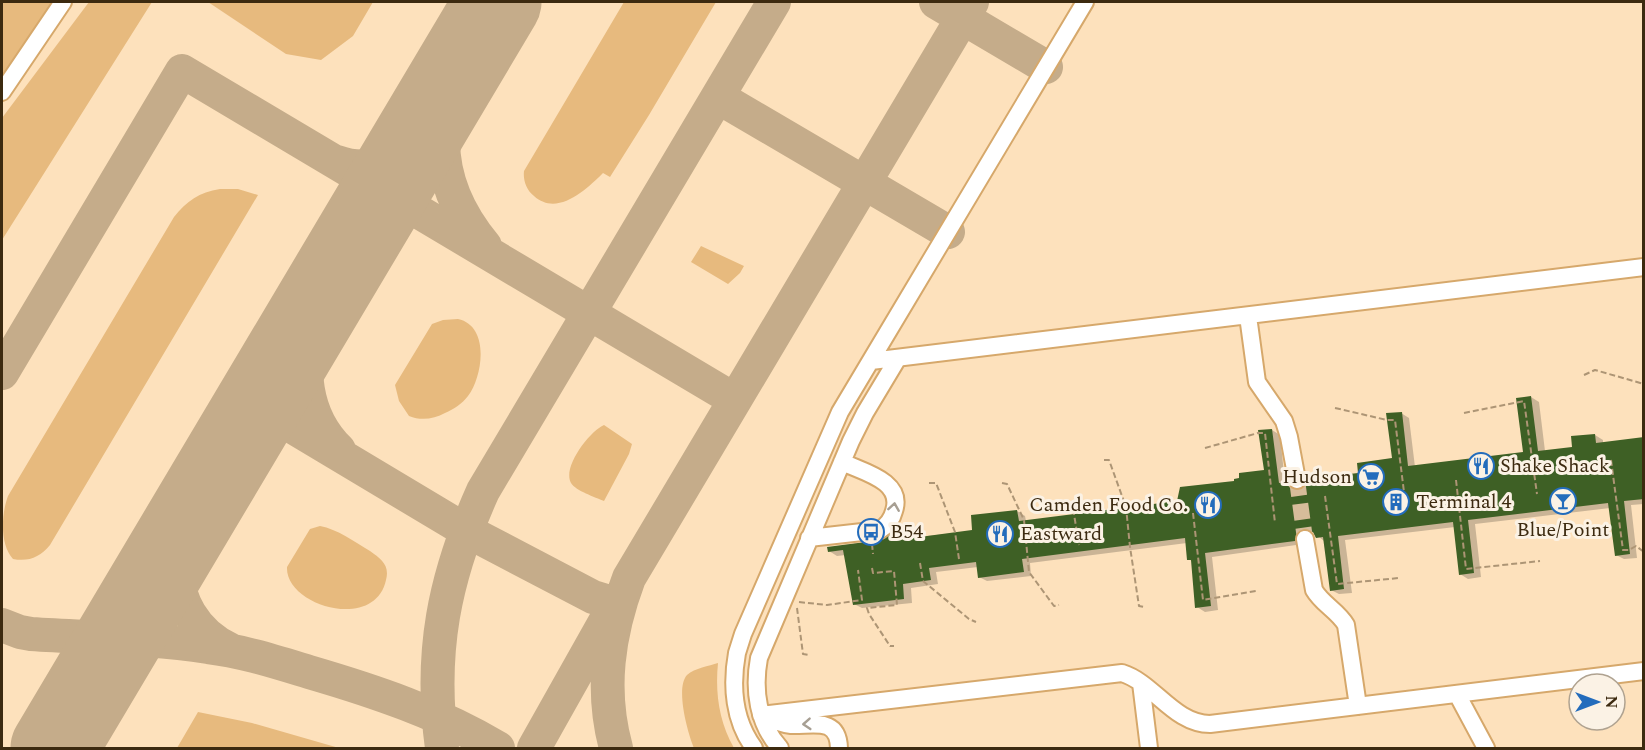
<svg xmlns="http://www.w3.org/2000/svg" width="1645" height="750" font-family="Spectral,serif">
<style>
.green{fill:#e7ba7e}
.shadow{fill:#0003}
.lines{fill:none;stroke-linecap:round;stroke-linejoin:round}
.taxiway{stroke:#c5ac8a;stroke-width:34}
.runway{stroke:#c5ac8a;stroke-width:87}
.building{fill:#3e6025}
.minor-tunnel{stroke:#d6bc9a;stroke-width:16;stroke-dasharray:16 8;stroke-linecap:butt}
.minor-casing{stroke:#d6a86b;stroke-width:20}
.path{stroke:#ad9575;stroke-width:2;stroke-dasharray:6 3;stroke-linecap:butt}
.minor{stroke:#fff;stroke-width:16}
.oneway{stroke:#a79f93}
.labels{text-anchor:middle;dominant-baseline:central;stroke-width:6;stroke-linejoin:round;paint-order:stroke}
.poi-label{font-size:20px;fill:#3c2a10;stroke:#fbf2e5;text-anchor:start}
</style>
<rect width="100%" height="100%" fill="#fde1bc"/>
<path class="green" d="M2,2H58L2,80Z
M89,2H152L2,240V118Z
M208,2H373L353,36L321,60L286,54Z
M624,2H716L649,115L610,177L603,173C586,190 557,217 534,196C526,190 523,180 524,171Z
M220,189H238L258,195L50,545C40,557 29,562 13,559C0,545 1,515 8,496L174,217C187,201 199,192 220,189Z
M701,246L744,266L740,273L728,284L691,262Z
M458,319C490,326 483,376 468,396C462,404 454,409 445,413C434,419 421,421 409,416L399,401L395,385L432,324L443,320Z
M604,425L632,444L629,454L604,501C595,497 576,491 571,483C562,467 590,431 604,425Z
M320,526C337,529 355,542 370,551C381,559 390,565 386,580C375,632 285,606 287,567L310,529Z
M718,663C715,693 719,722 734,748H694C688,734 675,688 687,675C695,668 709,666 718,663Z
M198,712L252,723L339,748H177Z"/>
<path class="shadow" d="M1531,397L1539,402L1545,451L1574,448L1595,435L1603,440V444L1644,439V504L1631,505L1637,558L1624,559L1616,555L1610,508L1475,524L1481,577L1468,579L1460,574L1455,527L1345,540L1352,593L1339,594L1331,590L1324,541L1313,532L1306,536L1303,544L1212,557L1218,610L1205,612L1197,607L1192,561L1188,559L1187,543L1030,563L1031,576L987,581L979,577L978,567L936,572L938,584L911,588L912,603L862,608L854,604L846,555L837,556L829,551L882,542L895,533H910L918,537L974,531L1017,511L1025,516L1026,521L1179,503L1266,472L1272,430L1280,435L1285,483L1295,488L1296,491L1360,474L1393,460L1401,413L1409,418L1415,467L1525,454Z"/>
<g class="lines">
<path class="taxiway" d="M936,2L1046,67
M481,30C472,48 461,65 454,84C431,144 445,198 485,246
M718,97L948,232
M337,162C385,179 407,147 432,114
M309,320C303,368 302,414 339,450
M2,373L182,71L735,400
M258,406L465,530L593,597L619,605
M201,503C192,521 182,539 179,559C172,598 197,635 231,650
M2,625L20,632L31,634C90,638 149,638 208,647C242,651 276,662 309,672C374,691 440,713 498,748
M442,748C429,653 444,578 483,491L774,2
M534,748L606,620
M616,748C600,690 608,634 629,578L972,2"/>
<path class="runway" d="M54,748L498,2"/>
</g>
<path class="building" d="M1531,396L1538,451L1572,447L1571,436L1595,434L1596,443L1644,437V499L1624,501L1630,554L1615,556L1608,503L1468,520L1474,573L1459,575L1453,522L1338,536L1344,589L1330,591L1323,537L1316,538L1313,532L1304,529L1298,531L1295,541L1205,553L1211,606L1195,608L1191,560H1187L1185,538L1022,559L1024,572L978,578L976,562L929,568L931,580L903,584L904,599L853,605L843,550L828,552L827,547L881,540L895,531V533L911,531L912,538L972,530L971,515L1017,510L1019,521L1177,501L1180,487L1234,481V479L1239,478V473L1264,470L1258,430L1272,429L1279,483L1287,482L1289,487L1294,490L1303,488L1307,479L1358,473L1357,463L1392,458L1386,413L1402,412L1408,466L1523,452L1516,398Z"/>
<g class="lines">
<path class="minor-tunnel" d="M1297,480L1305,539"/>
<defs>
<path id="minor" d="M2,92L63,2
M1248,316L1257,382L1284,421L1289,437L1297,480
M871,361L1644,267
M809,538L880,530C888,525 892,519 894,511C904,481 863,472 842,462
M1305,539L1314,590C1322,604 1338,611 1346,625L1358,706
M1141,683L1149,748
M1457,694L1486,748
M761,715L1122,673C1154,683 1174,724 1210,724L1644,671
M767,717C775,721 782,724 791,725C812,726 838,716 839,748
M754,748C734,721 731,686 737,653L743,634L840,412L1085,2
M780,748C758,724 753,690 759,658L851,441L865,413L898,358"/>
</defs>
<use href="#minor" class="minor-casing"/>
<path class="path" d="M1584,375L1595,370L1644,384
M1335,408L1387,420H1395L1406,508
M1464,413L1524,401L1537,494
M1205,448L1258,433H1265L1275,523
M1104,460H1109L1126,507L1130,547L1139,606L1144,607
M1611,460L1623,550H1629L1636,546L1644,552
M1456,480L1466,569L1540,561
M929,483H936L955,532L959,559
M1002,483L1007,484L1024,520L1029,572L1054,606L1059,605
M1325,496L1337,584L1399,578
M1030,503L1035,501L1073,508L1079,545
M1193,513L1203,600L1256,591
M872,544L873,554
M920,563L923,581L969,619L976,622
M872,568L873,573L894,571L897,605L867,608L869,614L890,646H894
M799,602L827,605L862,600L858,570
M797,608L803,654L809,655"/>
<use href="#minor" class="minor"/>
</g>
<defs><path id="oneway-chevron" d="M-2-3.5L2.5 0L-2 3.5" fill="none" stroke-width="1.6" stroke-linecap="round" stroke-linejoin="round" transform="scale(1.5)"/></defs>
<g class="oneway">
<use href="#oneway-chevron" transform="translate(894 507) rotate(-81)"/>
<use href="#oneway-chevron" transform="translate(807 724) rotate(176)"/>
</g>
<defs>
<symbol id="restaurant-ring" viewBox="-11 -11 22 22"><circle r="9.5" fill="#fbf2e5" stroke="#236cbc" stroke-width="1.5"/><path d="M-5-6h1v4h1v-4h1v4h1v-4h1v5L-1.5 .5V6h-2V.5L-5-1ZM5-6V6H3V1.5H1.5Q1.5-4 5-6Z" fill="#236cbc"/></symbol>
<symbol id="supermarket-ring" viewBox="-11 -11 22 22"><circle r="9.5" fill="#fbf2e5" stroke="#236cbc" stroke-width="1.5"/><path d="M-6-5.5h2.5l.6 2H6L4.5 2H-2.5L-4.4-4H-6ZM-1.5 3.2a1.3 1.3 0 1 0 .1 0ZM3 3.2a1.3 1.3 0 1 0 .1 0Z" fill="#236cbc"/></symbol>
<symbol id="bar-ring" viewBox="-11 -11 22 22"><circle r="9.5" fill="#fbf2e5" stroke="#236cbc" stroke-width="1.5"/><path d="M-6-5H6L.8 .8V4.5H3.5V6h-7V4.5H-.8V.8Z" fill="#236cbc"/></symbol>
<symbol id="building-ring" viewBox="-11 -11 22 22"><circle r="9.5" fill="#fbf2e5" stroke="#236cbc" stroke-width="1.5"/><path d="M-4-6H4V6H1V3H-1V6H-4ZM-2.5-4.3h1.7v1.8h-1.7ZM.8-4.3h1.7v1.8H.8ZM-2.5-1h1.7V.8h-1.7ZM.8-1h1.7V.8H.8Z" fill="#236cbc"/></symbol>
<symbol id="bus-ring" viewBox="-11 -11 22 22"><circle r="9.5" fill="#fbf2e5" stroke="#236cbc" stroke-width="1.5"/><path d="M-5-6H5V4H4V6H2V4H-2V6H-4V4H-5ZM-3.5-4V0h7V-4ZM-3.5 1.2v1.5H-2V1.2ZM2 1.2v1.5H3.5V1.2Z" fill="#236cbc"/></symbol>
</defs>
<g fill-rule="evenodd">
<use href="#restaurant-ring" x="1466" y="451" width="30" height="30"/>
<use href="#supermarket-ring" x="1356" y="462" width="30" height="30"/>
<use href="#bar-ring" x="1548" y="486" width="30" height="30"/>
<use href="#building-ring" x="1381" y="487" width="30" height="30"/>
<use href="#restaurant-ring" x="1193" y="490" width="30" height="30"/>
<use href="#bus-ring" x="856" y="517" width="30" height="30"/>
<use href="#restaurant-ring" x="985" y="519" width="30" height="30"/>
</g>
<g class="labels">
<g class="poi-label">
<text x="1500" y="466">Shake Shack</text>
<text x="1352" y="477" text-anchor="end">Hudson</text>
<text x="1416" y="502">Terminal 4</text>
<text x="1188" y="505" text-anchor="end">Camden Food Co.</text>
<text x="1563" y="530" text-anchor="middle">Blue/Point</text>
<text x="890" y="532">B54</text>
<text x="1020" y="534">Eastward</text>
</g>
</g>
<rect width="1645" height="750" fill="none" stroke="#3c2a10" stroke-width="6"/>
<g transform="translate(1597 702) rotate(90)"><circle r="28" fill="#fbf2e5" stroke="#afa290" stroke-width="1.5"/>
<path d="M0-4.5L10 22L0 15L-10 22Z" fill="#236cbc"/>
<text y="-9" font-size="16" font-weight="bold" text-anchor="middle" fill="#3c2a10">N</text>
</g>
</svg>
